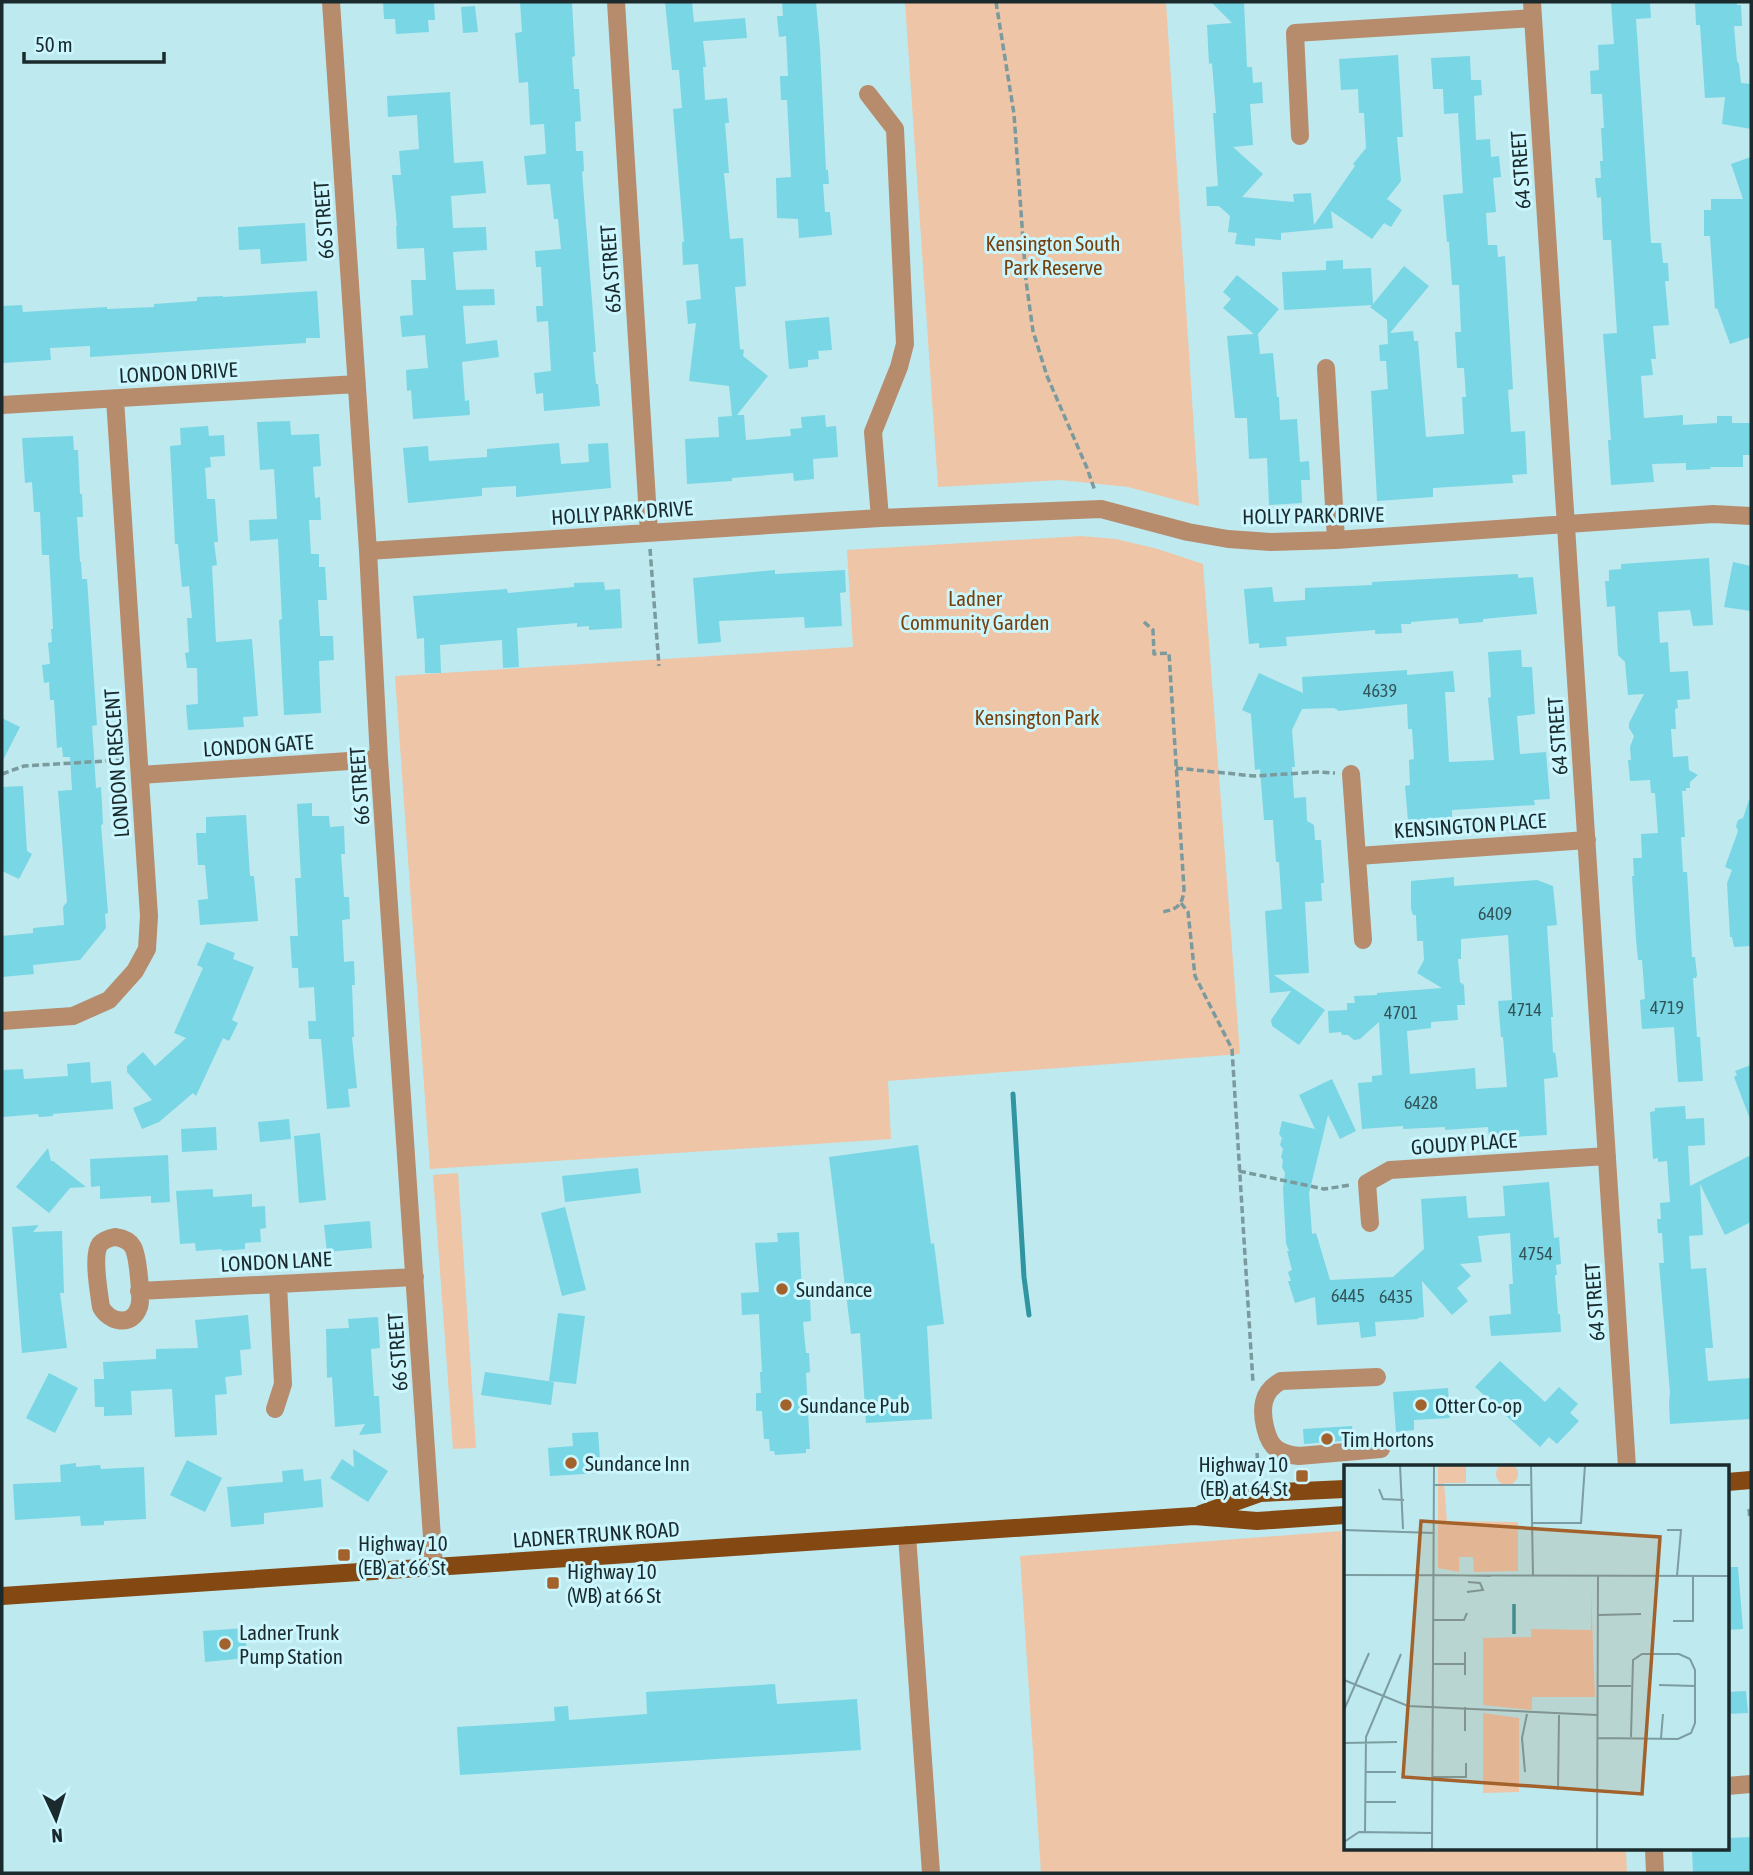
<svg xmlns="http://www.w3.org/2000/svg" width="1753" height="1875" font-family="'Asap Condensed',sans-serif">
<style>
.green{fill:#eec5a7}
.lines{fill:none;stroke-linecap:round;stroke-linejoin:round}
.stream{stroke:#3194a1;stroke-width:5}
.building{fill:#79d6e4;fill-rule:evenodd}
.path{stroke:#7a9a9e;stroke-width:3.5;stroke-dasharray:7 3.5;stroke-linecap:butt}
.minor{stroke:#b78c6d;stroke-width:18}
.major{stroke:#844913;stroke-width:18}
.poi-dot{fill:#a3622c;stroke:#cbf6fd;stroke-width:2.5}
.labels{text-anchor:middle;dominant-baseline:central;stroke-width:6;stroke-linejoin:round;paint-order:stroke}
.number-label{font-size:18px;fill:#32555b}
.street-label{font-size:21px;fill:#1a2a2d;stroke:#cbf6fd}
.park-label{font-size:21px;fill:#77400d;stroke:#cbf6fd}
.poi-label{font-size:21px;fill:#1a2a2d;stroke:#cbf6fd;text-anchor:start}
.inset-river{fill:none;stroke:#3194a1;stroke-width:3.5}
.inset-road{fill:none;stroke:#7c9da1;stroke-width:2}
.view{fill:#a3622c;fill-opacity:0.15;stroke:#a3622c;stroke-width:3.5}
.inset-edge{fill:none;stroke:#1a2a2d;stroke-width:3.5}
</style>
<rect width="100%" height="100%" fill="#bee9ef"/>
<path class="green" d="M905,2H1166L1199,506L1128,487L1060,480L938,487Z
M1081,536L1116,539L1158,549L1203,564L1240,1054L888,1081L891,1139L430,1169L395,676L853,647L847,550Z
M458,1173L476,1448L453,1449L433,1175Z
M1341,1531L1345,1595V1849H1626L1627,1873H1041L1020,1556Z"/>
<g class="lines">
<path class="stream" d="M1013,1094L1024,1277L1029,1315"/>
</g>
<path class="building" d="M383,2H434L435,20H428L429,32L396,34L395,19H384Z
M520,2H572L575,56L572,57L574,89H579L581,121L575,122L576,151H583L584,171L582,172L596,352H593L596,384H598L600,406L544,411L543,393L536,394L534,373L551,371L548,321L537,322L536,306H543L541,267H536L535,251L561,249L558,219H554L550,184L527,185L524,156L546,154L544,124L530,125L528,82L519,83L515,33L522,32Z
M665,2H692L694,22L745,18L747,38L703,41L706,67H703L705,100L727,98L729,123H725L729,173H724L730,239L743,238L746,286L735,287L740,349L744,350L743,356L768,376L737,415H744L746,440L791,436L790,429L802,428L801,417L825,415L826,427L836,426L838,457L813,459L814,479L794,481L793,473L732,478V481L687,484L685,439L719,437L718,417L732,416L729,386L689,381L696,323L688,324L686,301L701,299L698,264L683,265L682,242H684L673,109L682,108L679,70H672Z
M782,2H816L820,48L826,170H828L829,184H823L825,212H830L832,235L799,238L798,219L777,218L776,178L791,177L787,100H781L780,76H788L786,36L779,37L777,16H783Z
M1211,2H1244L1247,67H1252L1253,83L1262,82L1263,103L1250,104L1253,145L1233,147L1263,174L1242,197L1294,202L1293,194L1311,193L1314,225L1355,166L1353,164L1366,148L1364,113H1359L1358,89L1341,90L1339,59L1398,55L1403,137H1397L1401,181L1387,199L1402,210L1391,227L1384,223L1372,239L1331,211L1333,228L1281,233V240L1255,238V246L1235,244L1237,233L1228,232L1230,216L1219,206H1207L1206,187L1218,186L1213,113H1216L1212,63L1209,64L1207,25L1232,23Z
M1611,2H1650L1651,18L1636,19L1651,243H1661L1663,263H1668L1669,281H1665L1669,325L1653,326L1656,359H1651L1653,375L1641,376L1644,418L1683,415V425L1717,423V416H1732V423H1751V455H1743V467H1710L1711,469L1686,470V463L1652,464L1654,482L1611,485L1608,440H1611L1603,334L1617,333L1611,240H1603L1601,197L1597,198L1595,178H1601L1600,161H1603L1601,128H1604L1602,94H1591L1590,71L1599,70L1598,45L1614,44Z
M1695,2H1737V5H1741L1742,26H1734L1737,61L1739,64L1741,83L1751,84V129L1722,124L1725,97L1705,98L1700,25H1696Z
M475,6L478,32L463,33L461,7Z
M1470,56L1471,80H1481L1482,95L1474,96L1476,140L1490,139L1491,157L1499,156L1501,177L1493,178L1496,212L1486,213L1488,245H1497L1498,257L1505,256L1513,389L1508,390L1511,432L1525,431L1527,474L1512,475L1513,483L1433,488V497L1377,501L1371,391L1388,389L1386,361H1380L1379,345L1388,344L1387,320L1370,307L1372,305L1284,310L1282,272L1326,270V261L1343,260V269L1371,268L1373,304L1404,266L1429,286L1390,333L1413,331L1414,341H1418L1426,437L1464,434L1462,397H1466L1464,368H1457L1455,332H1461L1459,285H1452L1449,242H1447L1443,195L1463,193L1458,113L1444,114L1443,89H1433L1431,58Z
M450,92L454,163L483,161L486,193L451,196L453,228L486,227L487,250L453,252L456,290L494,289L495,305L463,306L466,344L497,340L499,357L462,362L465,401L469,400L470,415L413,419L411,390L407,391L406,370L428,368L425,335L402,337L400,316L413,315L411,280H426L424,248L397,249L396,226H397L392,175H401L399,151L419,149L417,115L388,117L387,96Z
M1751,157V337L1730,344L1717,308L1715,309L1710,236H1704V210H1711V199H1743L1731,164Z
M305,223L307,261L261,264L260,249L239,250L238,227Z
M1237,275L1279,309L1258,334L1260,354L1273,353L1277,397H1279L1280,420L1297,419L1300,462L1309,461L1310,480H1301L1302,503L1269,505L1267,458L1249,459L1247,418H1235L1227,336L1254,334L1223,308L1231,299L1223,292Z
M317,291L320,338H306V343L90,357V346L50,348L51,360L2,363V306L22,305L23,312L107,307V309L154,307V304L197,301V297L223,296V297Z
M829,317L832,350L818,351L819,359L808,360V367L789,369L785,321Z
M290,421L291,435L319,434L321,466L313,467L315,498L320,497L321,520H309L311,554H319V567H325L327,600H318L320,636H333L334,660L319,661L321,713L284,715L279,620L282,619L278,539L250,541L249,520L277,519L274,469L260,470L257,422Z
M208,426L209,436L224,435L225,456L210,457L211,467L205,468L207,499H215L218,542H214L217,565L212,566L216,642L252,639L258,716L243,717L244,727L188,730L186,705L198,704L197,668H187L185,653L189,652L187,618H192L189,586L182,587L178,544H175L170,446L181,445L180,428Z
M73,436L74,450H78L80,494H82L83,517H77L80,562H81L82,579H87L97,725L92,726L94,755L96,788L101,787L103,824L101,825L108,913L105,914L106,928L80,960L33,965L34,974L2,977V936L33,933V928L64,925L63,907L67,902L58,791L72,790L70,757H63L62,747L57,748L54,700H50L49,682L44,683L42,665L50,664L48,643L52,642L51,629H53L49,555H42L40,512H34L32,482L25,483L22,438Z
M559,443L561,464L589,462L588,444L608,443L611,488L516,497V486L482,488V496L408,503L403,448L428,446L429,461L487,457V449Z
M1709,558L1713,625L1693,626L1690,610L1658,612L1660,643L1668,642L1670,672L1688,671L1690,699L1677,700L1678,708L1675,709L1676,729H1671L1673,757L1688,756L1689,770L1698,775L1690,782V788H1686V791H1682L1685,837H1681L1683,872H1687L1692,957H1695L1697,975L1696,978H1693L1697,1037H1700L1703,1081L1678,1082L1674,1027L1642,1029L1640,1000L1645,999L1642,960H1638L1636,939L1632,876H1634L1633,858H1642L1641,834L1658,833L1655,793H1651L1650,780L1630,781L1628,760H1631L1630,747L1634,736L1629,728V723L1644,694L1628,695L1625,662L1618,655L1615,606L1607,607L1605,581H1609V570L1621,569V564Z
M1733,562L1751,566V611L1724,607Z
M775,570V574L845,570L846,592L840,593L842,626L805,628L804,617L719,621L721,642L698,644L693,578Z
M1518,574V578L1533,577L1537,614L1483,619V622L1459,624L1458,618L1411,622V624H1401L1402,633L1375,634V630L1286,637L1287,646L1259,648V643L1249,644L1244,589L1272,587L1274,602L1305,600V588L1372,585V582Z
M604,582L605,590L620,589L622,628L589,630V626L577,627V623L517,628L519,667L503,668L502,640L440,645L441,673H425L424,638L417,639L413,596L507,589L508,593L574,587V583Z
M1521,650L1522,667H1532L1535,714L1517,716L1520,754L1546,752L1550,799L1534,800L1535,805L1452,810V817L1408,821L1405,786L1410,785L1409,760L1414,759L1412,729H1408L1407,704L1339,711L1334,708L1302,709L1292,730L1295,767H1292L1294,798L1306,797L1307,821L1314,825L1315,840H1321L1324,883H1321L1322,901L1305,902L1309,973L1274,975L1325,1010L1299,1045L1272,1026L1271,1020L1291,991L1270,993L1265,911L1282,909L1279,862H1276L1273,820H1264L1260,769L1255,770L1251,714L1242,710L1259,673L1303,693L1302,677L1407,670V675L1453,671L1455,692H1445L1449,762L1494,760L1488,698L1491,697L1488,652Z
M2,718L20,727L2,762Z
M23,786L27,851L32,854L19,879L2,871V787Z
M1749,800H1751V946L1734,947L1732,937H1730L1727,883L1732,870L1725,867L1738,831L1736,826L1738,820L1743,818Z
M312,803V816H329L330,827L344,826L345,854H341L344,897H349L350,919L342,920L344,962L354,961L355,985H352L354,1037H352L357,1088L348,1089L350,1107L327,1109L321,1039H309L308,1021H316L314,987L299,988L298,968H292L290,936H298L295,878H301L297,804Z
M246,815L250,876H254L258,921L200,925L198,900L208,899L205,865H198L196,833H206V817Z
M1454,877V886L1537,880L1553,886L1557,925L1547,926L1553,1017H1551L1553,1053L1555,1052L1556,1058L1558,1077L1544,1079L1547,1135L1510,1137V1135L1489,1137L1488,1127L1445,1130V1127L1403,1129V1126L1362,1129L1358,1083L1372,1082V1076L1382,1075L1379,1022L1360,1039L1354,1040L1348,1035H1342L1341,1032L1329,1033L1328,1011L1347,1010V1003H1355L1354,996L1377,995V993L1442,988L1417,973L1424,960L1423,941H1417L1416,915H1413L1411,909V881ZM1508,935L1512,1000L1498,1001L1501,1037H1503L1507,1087L1476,1089L1475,1068L1410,1074L1407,1031L1431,1028V1022L1458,1020L1457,1005H1465L1464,985L1460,982L1458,959H1461V939Z
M207,942L235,953L233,959L254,967L232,1020L238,1023L229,1041L223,1038L196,1096L193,1093L159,1122L142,1129L133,1108L152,1100L127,1072V1066L143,1052L155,1066L186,1038L174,1033L203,968L197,965Z
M90,1062L91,1083L111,1081L113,1109L53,1114V1116L39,1117L38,1114L3,1117L2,1070L23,1069L24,1079L68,1076L67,1064Z
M1751,1065V1119H1750L1734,1077L1737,1075L1735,1071Z
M1332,1079L1356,1131L1340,1139L1328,1115L1309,1193L1312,1234L1316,1233L1330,1280L1393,1277L1424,1249L1421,1199L1466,1196L1468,1218L1505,1216L1503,1186L1549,1182L1554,1238L1559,1237L1561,1264L1556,1265L1557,1275H1555L1558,1314H1560L1561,1332L1491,1336L1489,1316L1511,1314L1509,1284H1513L1510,1233L1478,1236L1482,1262L1460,1264L1471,1276L1457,1288L1468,1301L1452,1315L1422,1281L1424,1317L1418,1318V1319L1375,1322L1376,1336L1361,1338L1359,1322L1317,1325L1315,1297L1295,1303L1288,1281H1291L1288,1272L1292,1270L1287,1251H1289L1286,1243L1283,1189L1285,1173L1282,1167L1283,1160L1281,1157L1283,1149L1280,1145L1282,1138L1279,1134L1282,1121L1315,1129L1299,1095Z
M1685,1106L1686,1119L1704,1118L1705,1145L1688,1146L1690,1186L1751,1155V1222L1725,1235L1700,1184L1703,1235L1689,1236L1691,1269L1706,1268L1713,1348H1705L1708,1381L1751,1378V1419L1670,1424L1669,1402L1670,1393L1659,1263H1664L1662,1233H1658L1657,1219H1661L1660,1203L1670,1202L1667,1161L1658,1162V1158L1653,1159L1650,1112L1655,1111V1108Z
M289,1119L291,1139L260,1142L258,1122Z
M216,1127L217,1150L182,1152L181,1129Z
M320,1133L326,1200L299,1203L294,1136Z
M918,1145L931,1244L934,1243L944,1324L927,1326L932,1419L866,1423L860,1333L851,1334L829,1157Z
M48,1148L51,1161H53L86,1187L70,1188L49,1213L16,1187Z
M168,1155L170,1202L151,1203V1196L100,1199V1186L91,1187L90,1159Z
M638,1168L641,1193L565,1202L562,1176Z
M213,1189V1197L252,1194V1207L265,1206L266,1228L260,1229L261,1242L245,1243V1249L222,1251V1249L196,1251L195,1243L180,1244L176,1191Z
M565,1207L586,1290L562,1296L541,1213Z
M370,1221L372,1248L327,1252L324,1225Z
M39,1225L33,1232L62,1231L64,1293H60L67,1348L22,1353L12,1227Z
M799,1232L802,1293L809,1292L810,1298L811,1321L803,1322L806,1353H809L810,1372L806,1373L810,1449H806V1453L775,1455L774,1451H770L769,1439H764L762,1411H756V1393H761L760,1372H762L759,1314L742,1315L741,1293L759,1292L755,1243L778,1242L777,1233Z
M558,1313L585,1316L576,1384L549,1381Z
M248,1315L251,1349L240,1350L242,1375L225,1377L227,1394L215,1395L217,1435L175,1437L172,1389L131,1391L132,1415L104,1416V1407H95L94,1379H104L103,1362L156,1359V1349L198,1348L195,1320Z
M378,1317L380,1348L371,1349L374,1396H379L381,1433L359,1435L365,1424L335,1427L332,1377L327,1378L326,1329L349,1328L348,1319Z
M1500,1361L1545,1402L1559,1387L1578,1404L1570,1413L1579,1421L1557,1444L1549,1437L1540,1447L1475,1387Z
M485,1372L554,1382L551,1405L481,1395Z
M49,1373L78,1388L55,1433L26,1418Z
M1448,1388L1450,1418L1414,1420V1430L1396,1432L1393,1392Z
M1352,1426L1353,1440L1304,1444L1303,1429Z
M598,1432L601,1473L550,1476L548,1448L573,1446L572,1433Z
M353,1449L388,1471L368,1502L330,1478L342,1459L354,1467Z
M187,1460L222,1478L205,1512L170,1495Z
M76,1463V1467L100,1465L101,1469L144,1467L146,1519L104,1521V1525L81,1526L80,1516L15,1520L13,1484L61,1482L60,1465Z
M303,1469L304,1481L321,1479L323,1507L264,1513V1524L231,1527L227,1487L283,1482L282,1471Z
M1727,1567H1738L1743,1629L1727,1630Z
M245,1628L247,1658L205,1662L203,1631Z
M775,1684L777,1704L857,1699L861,1750L460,1775L457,1727L555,1721L554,1707L568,1706L569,1720L647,1714L646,1692Z
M1746,1691L1748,1713L1727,1714V1692Z
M1751,1837V1873H1693L1692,1849H1729V1838Z"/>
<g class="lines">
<path class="path" d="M996,2L1014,114L1026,281L1033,331L1047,376L1087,468L1095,491
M650,549L659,666
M1144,622L1153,630L1154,654L1169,653L1184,889C1183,905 1177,910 1161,912
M1176,768L1254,776L1318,772L1335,773
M2,774L24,766L122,760
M1181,903L1188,912L1195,976L1232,1049L1253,1383
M1239,1171L1324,1189L1351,1185
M1257,1453L1259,1477
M1749,1509L1750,1519"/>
<path class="minor" d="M331,2L368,551L379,759L434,1567
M616,2L649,533
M1532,2L1627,1467
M868,94L895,129L905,344L899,367L873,432L880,518
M1300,136L1295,33L1533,18
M1326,368L1336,540
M2,405L357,384
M368,551L880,518L1101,509L1188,532L1228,539L1271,542L1336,540L1713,514L1751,516
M1351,774L1363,940
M140,775L379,759
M1358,856L1587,840
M2,1021L73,1016L109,1000L135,971L147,949L149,916L115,399
M1370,1223L1367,1183L1390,1170L1607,1156
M115,1237C123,1238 129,1240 133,1247C138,1256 142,1299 139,1307C132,1328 109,1322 101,1307C99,1293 92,1255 100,1244C104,1240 110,1238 115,1237Z
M139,1291L415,1277
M1377,1377L1281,1381C1274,1385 1266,1392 1264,1402C1261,1415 1266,1442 1277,1449C1284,1454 1291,1455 1299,1456L1381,1449
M275,1409L283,1384L278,1284
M907,1535L931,1873
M1727,1786L1751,1784
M1654,1849L1655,1873"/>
<path class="major" d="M1727,1482L1751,1480
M1201,1514L1260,1493L1345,1489
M2,1596L1194,1516L1257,1521L1345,1515"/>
</g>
<g class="poi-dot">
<circle cx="782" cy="1289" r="7"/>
<circle cx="786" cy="1405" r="7"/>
<circle cx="1421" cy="1405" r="7"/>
<circle cx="1327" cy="1439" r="7"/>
<circle cx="571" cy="1463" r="7"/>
<rect x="1295" y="1469" width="14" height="14" rx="3.5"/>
<rect x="337" y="1548" width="14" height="14" rx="3.5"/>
<rect x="546" y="1576" width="14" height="14" rx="3.5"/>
<circle cx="225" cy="1644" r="7"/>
</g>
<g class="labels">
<g class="number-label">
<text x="1380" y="690">4639</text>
<text x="1495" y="913">6409</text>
<text x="1667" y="1007">4719</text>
<text x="1525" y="1009">4714</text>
<text x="1401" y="1012">4701</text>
<text x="1421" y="1102">6428</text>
<text x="1536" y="1253">4754</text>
<text x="1348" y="1295">6445</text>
<text x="1396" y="1296">6435</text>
</g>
<g class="street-label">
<text transform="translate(1520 170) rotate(-94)">64 STREET</text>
<text transform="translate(323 220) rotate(-94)">66 STREET</text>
<text transform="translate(610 269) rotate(-94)">65A STREET</text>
<text transform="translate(178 372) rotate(-3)">LONDON DRIVE</text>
<text transform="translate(622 512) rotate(-4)">HOLLY PARK DRIVE</text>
<text transform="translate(1313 515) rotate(-1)">HOLLY PARK DRIVE</text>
<text transform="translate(1557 736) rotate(-94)">64 STREET</text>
<text transform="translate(258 745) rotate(-4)">LONDON GATE</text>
<text transform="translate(116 763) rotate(-94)">LONDON CRESCENT</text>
<text transform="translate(359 786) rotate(-94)">66 STREET</text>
<text transform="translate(1470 825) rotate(-4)">KENSINGTON PLACE</text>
<text transform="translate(1464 1143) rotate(-4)">GOUDY PLACE</text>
<text transform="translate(276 1261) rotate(-3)">LONDON LANE</text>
<text transform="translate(1594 1302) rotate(-94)">64 STREET</text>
<text transform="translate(397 1352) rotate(-94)">66 STREET</text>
<text transform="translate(596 1534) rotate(-4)">LADNER TRUNK ROAD</text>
</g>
<g class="park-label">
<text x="1053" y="243">Kensington South<tspan x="1053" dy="24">Park Reserve</tspan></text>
<text x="975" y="598">Ladner<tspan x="975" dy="24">Community Garden</tspan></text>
<text x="1037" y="717">Kensington Park</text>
</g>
<g class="poi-label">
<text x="796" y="1289">Sundance</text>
<text x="800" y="1405">Sundance Pub</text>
<text x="1435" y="1405">Otter Co-op</text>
<text x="1341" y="1439">Tim Hortons</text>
<text x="585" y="1463">Sundance Inn</text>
<text x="1288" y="1464" text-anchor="end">Highway 10<tspan x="1288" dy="24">(EB) at 64 St</tspan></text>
<text x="358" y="1543">Highway 10<tspan x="358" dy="24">(EB) at 66 St</tspan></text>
<text x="567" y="1571">Highway 10<tspan x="567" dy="24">(WB) at 66 St</tspan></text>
<text x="239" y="1632">Ladner Trunk<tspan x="239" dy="24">Pump Station</tspan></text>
</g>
</g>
<g transform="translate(1344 1465)">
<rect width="385" height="385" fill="#bee9ef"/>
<path d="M152 9a11 11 0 1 1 22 0a11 11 0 1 1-22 0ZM94,0H122V18H100L103,56L174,57V106L130,107L129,92H115V107L94,103ZM247,126L251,232H188V245L139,240V173L187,172V164L247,165ZM139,248L175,253V327L139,328Z" fill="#eec5a7"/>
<path class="inset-river" d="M170,139V169"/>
<path class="inset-road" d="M56,0L59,64M187,0L189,110M90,20H186M35,24L39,34L60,35M189,58H237L241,0M0,65L90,68M323,65H337L333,111M0,110L385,111M90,110L147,111M123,127L139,125L136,118L124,117M254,150L297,149M90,155H120L123,148M329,156H349V111M121,187V210M90,199H121M0,215L64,241L253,250M315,220L351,221M254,221H287M0,245L25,188M121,266V242M287,272L289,195L298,189H335L346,194M253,273L334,274L347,268L351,258V205L346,194M317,273L319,249M0,278L53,277M22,307H52M181,307L178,273L183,249M89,312H122V298M214,325L215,250M21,337H52M21,367L22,272L57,189M0,377L15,367L88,368M88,385L90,0M253,385L254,110"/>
<path class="view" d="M77,56L316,72L298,329L59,312Z"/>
<rect width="385" height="385" class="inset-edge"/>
</g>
<rect width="1753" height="1875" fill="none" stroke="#1a2a2d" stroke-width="7"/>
<g transform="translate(56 1819) rotate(176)" stroke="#cbf6fd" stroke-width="5" paint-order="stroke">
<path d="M0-5L12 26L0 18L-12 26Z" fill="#1a2a2d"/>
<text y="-10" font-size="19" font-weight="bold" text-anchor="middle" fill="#1a2a2d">N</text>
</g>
<path d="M24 52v10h140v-10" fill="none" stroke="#1a2a2d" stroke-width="3.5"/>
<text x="35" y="52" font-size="21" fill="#1a2a2d" stroke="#cbf6fd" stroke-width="5" paint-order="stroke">50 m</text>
</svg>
